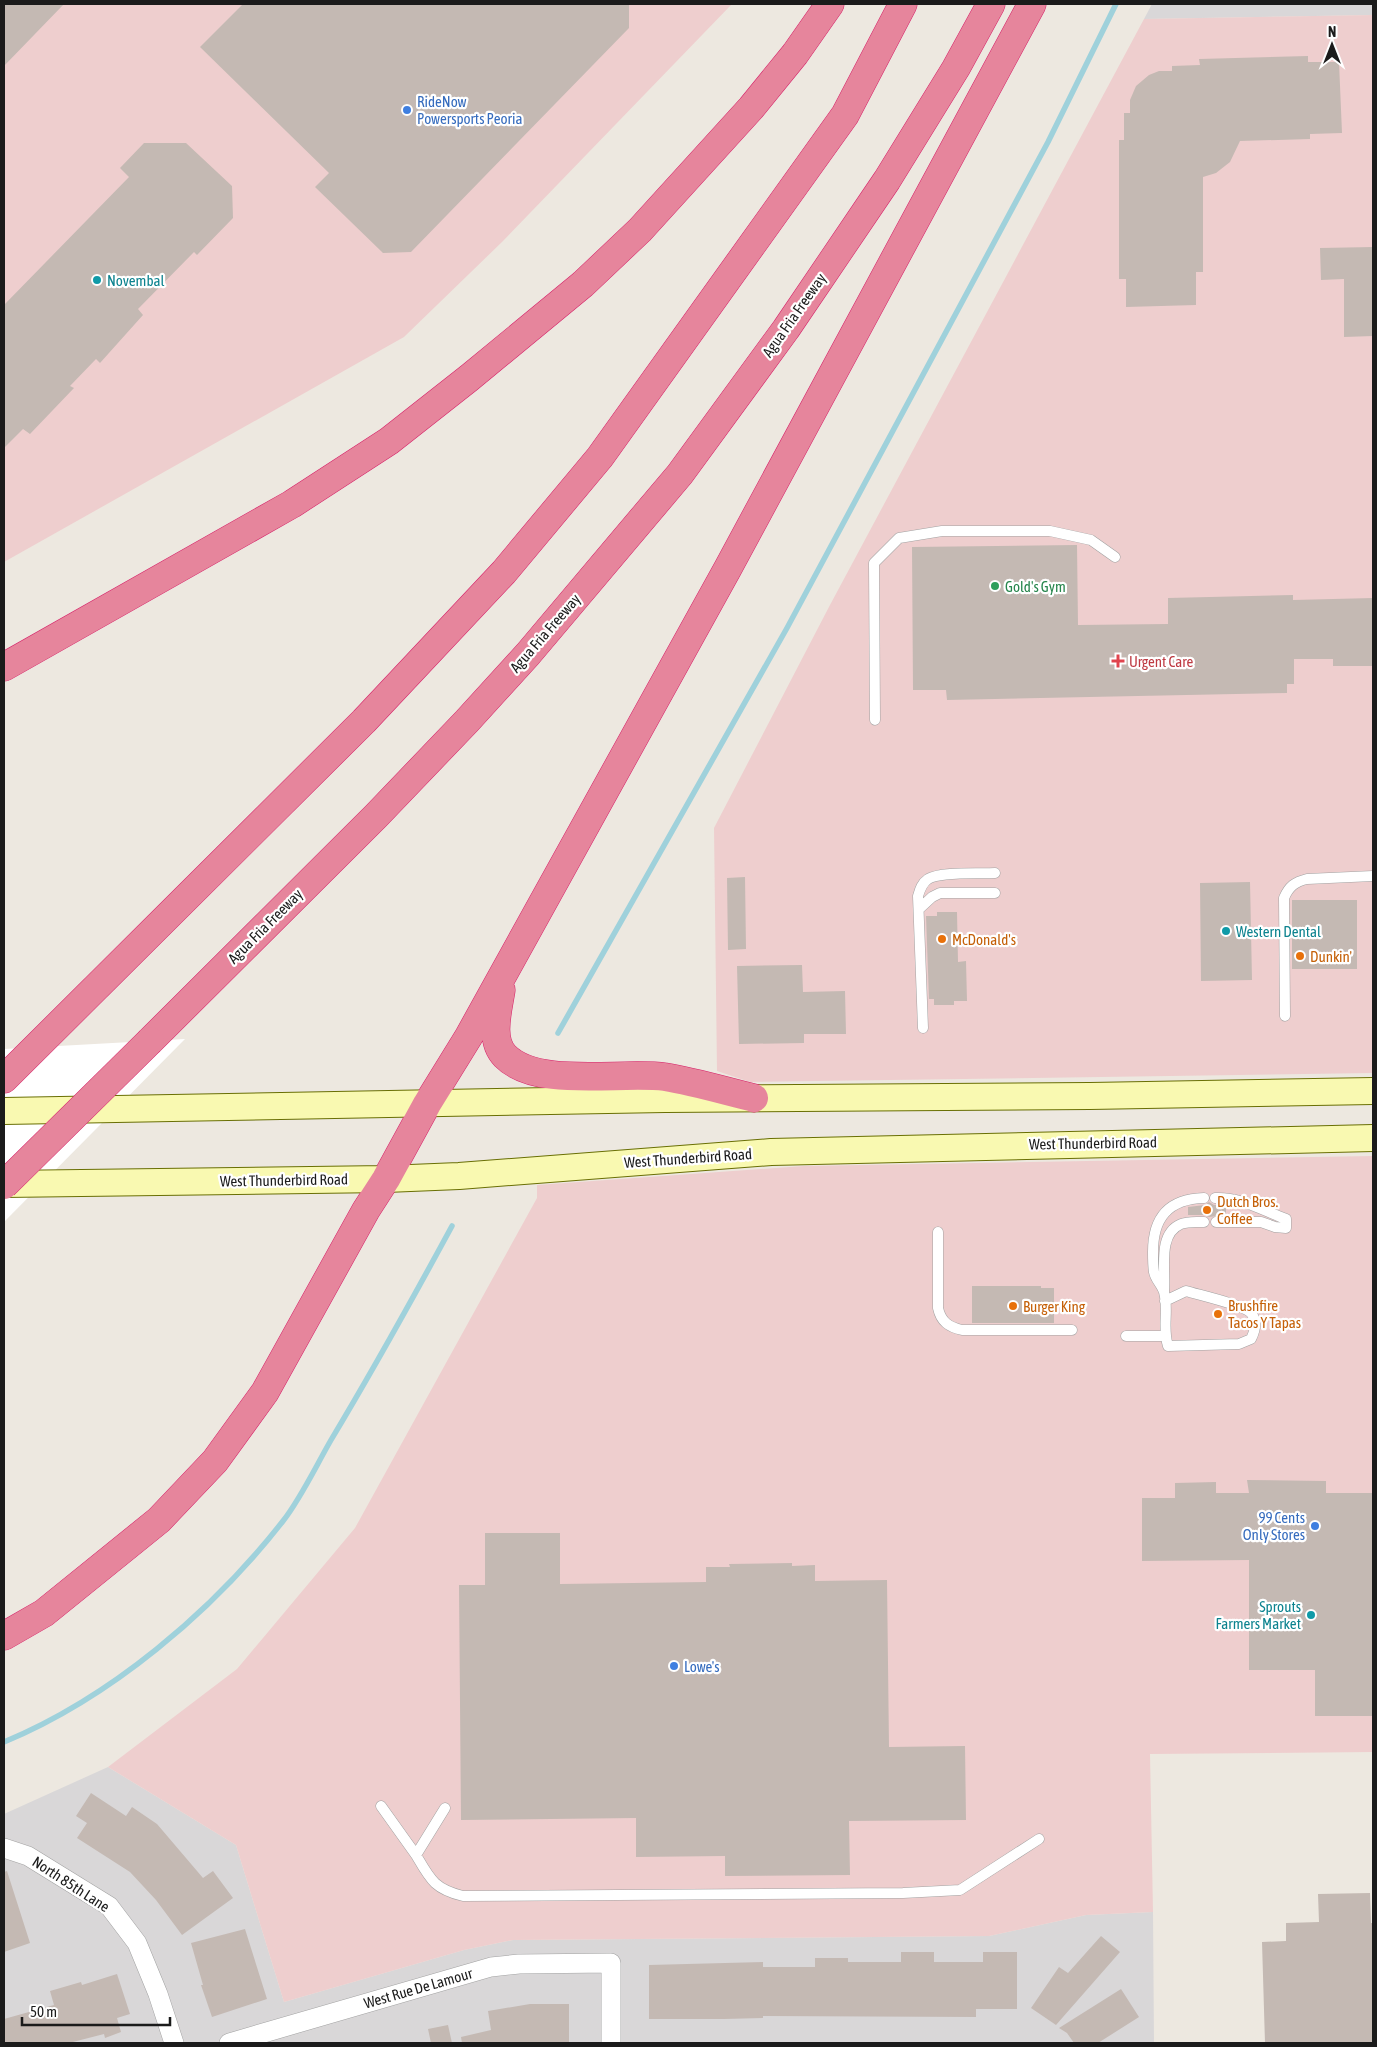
<svg xmlns="http://www.w3.org/2000/svg" width="1377" height="2047" font-family="'Asap Condensed',sans-serif">
<style>
.residential{fill:#d9d7d8}
.commercial{fill:#eecece}
.pier{fill:#fff}
.lines{fill:none;stroke-linecap:round;stroke-linejoin:round}
.stream{stroke:#9fd1db;stroke-width:5.5}
.building{fill:#c4b9b3}
.service-casing{stroke:#a2a2a2;stroke-width:11}
.minor-casing{stroke:#a2a2a2;stroke-width:20}
.secondary-casing{stroke:#696f04;stroke-width:28}
.motorway-casing{stroke:#d52269;stroke-width:29}
.service{stroke:#fff;stroke-width:10}
.minor{stroke:#fff;stroke-width:19}
.secondary{stroke:#f9f9b1;stroke-width:26}
.motorway{stroke:#e6859c;stroke-width:28}
.motorway-bridge-casing{stroke:#d52269;stroke-width:29;stroke-linecap:butt}
.motorway-bridge{stroke:#e6859c;stroke-width:28}
.shop-dot{fill:#3f7fe0;stroke:#fff;stroke-width:2}
.culture-dot{fill:#0f9aa8;stroke:#fff;stroke-width:2}
.leisure-dot{fill:#2e9e5b;stroke:#fff;stroke-width:2}
.health-dot{fill:#e0444e;stroke:#fff;stroke-width:2}
.food-dot{fill:#e8710a;stroke:#fff;stroke-width:2}
.labels{text-anchor:middle;dominant-baseline:central;stroke-width:4.5;stroke-linejoin:round;paint-order:stroke}
.shop-label{font-size:15px;fill:#366cbe;stroke:#fff;text-anchor:start}
.culture-label{font-size:15px;fill:#0d838f;stroke:#fff;text-anchor:start}
.street-label{font-size:15px;fill:#1b1b1b;stroke:#fff}
.leisure-label{font-size:15px;fill:#27864d;stroke:#fff;text-anchor:start}
.health-label{font-size:15px;fill:#be3a42;stroke:#fff;text-anchor:start}
.food-label{font-size:15px;fill:#c56008;stroke:#fff;text-anchor:start}
</style>
<rect width="100%" height="100%" fill="#ede8e0"/>
<path class="residential" d="M1152,4H1373V15L1144,19Z
M108,1767L236,1845L284,2002L464,1950L513,1940L989,1936L1086,1915L1153,1912L1154,2043H4V1814Z"/>
<path class="commercial" d="M4,4H732L502,242L404,337L4,562Z
M1373,15V1073L750,1082L717,1071L714,828L830,605L1144,19Z
M1373,1156V1752L1150,1754L1153,1912L1086,1915L989,1936L513,1940L464,1950L284,2002L236,1845L108,1767L237,1669L355,1528L537,1198V1185L804,1166Z"/>
<path class="pier" d="M185,1039L4,1222V1049Z"/>
<g class="lines">
<path class="stream" d="M558,1033L787,628L1048,142L1116,4
M4,1742C110,1698 212,1612 283,1521C301,1498 316,1466 331,1440C373,1370 413,1298 452,1226"/>
</g>
<path class="building" d="M4,4H64L4,66Z
M243,4H629V28L411,252L383,253L315,187L329,173L200,47Z
M1308,56V62H1339L1342,133L1310,134V139L1240,141L1230,162L1216,173L1203,177V272H1196V305L1126,307V279H1119V140H1124V113H1130V100L1136,86L1149,75L1159,71H1172V66L1200,65L1199,59Z
M144,143H186L232,186L233,218L197,255L194,252L138,309L143,315L100,363L96,359L70,386L74,388L30,434L23,429L4,448V305L129,177L120,168Z
M1373,247V336L1344,337V279L1321,280L1320,248Z
M1077,545L1078,625L1168,624V598L1293,595V600L1373,598V666H1333V659H1294V684H1287V693L947,700L946,690H913L912,547Z
M745,877L746,949L728,950L727,878Z
M1250,882L1252,980L1201,981L1200,883Z
M1292,900H1357V969H1292Z
M937,912H957L958,962L966,961L967,1001H954V1005H934V999H929L926,916H937Z
M802,965L803,992L845,991L846,1034H804V1043L739,1044L737,966Z
M1209,1202L1214,1205H1226V1215L1209,1217L1204,1215H1188V1207L1205,1205Z
M972,1286H1041V1288H1054V1323H972Z
M1247,1480L1326,1481V1493H1373L1372,1716H1315V1670H1249V1560L1142,1561V1498H1175V1483L1216,1482V1493H1249Z
M485,1533H560V1584L706,1582V1567H730L729,1564L792,1563V1566L815,1565V1581L887,1580L889,1747L965,1746L966,1820L849,1821L850,1875L725,1876V1856L636,1857V1818L461,1820L459,1585H485Z
M91,1793L126,1816L132,1807L157,1824L203,1878L213,1871L233,1898L182,1935L156,1900L130,1872L77,1838L87,1823L76,1816Z
M7,1871L30,1943L4,1952V1872Z
M1370,1893L1371,1923H1373V2043H1265L1262,1942L1286,1941V1923L1319,1922L1318,1894Z
M245,1929L267,1999L212,2017L201,1985H203L191,1943Z
M1101,1936L1120,1952L1056,2025L1031,2008L1059,1967L1068,1973Z
M901,1952H934V1962H983V1952H1017V2009H976V2017L763,2016V2018L724,2019H649V1965L763,1962V1967H815V1958H848V1962H901Z
M117,1974L130,2014L117,2018L121,2032L105,2038L104,2034L69,2043H4V2019L54,2005L50,1991L81,1982L82,1985Z
M1121,1989L1139,2017L1098,2043H1074L1067,2033L1059,2028Z
M530,2004H569V2043H462L461,2037L491,2030L488,2011Z
M448,2025L452,2043H431L428,2029Z"/>
<g class="lines">
<defs>
<path id="service" d="M875,720L874,563L899,538L942,531H1050L1091,540L1115,557
M919,909L932,897L940,893H995
M1285,1016L1284,898C1289,886 1295,882 1307,879L1373,876
M923,1028L918,896C920,889 922,883 928,879C941,871 979,874 995,873
M1215,1198C1241,1197 1262,1210 1286,1219V1228L1275,1227L1261,1222H1216
M938,1232V1308C941,1322 949,1327 962,1330H1072
M1164,1291C1166,1270 1157,1234 1181,1224C1188,1221 1197,1222 1204,1222
M1165,1301L1186,1291C1199,1295 1244,1305 1251,1313C1258,1321 1255,1331 1251,1339L1239,1344L1168,1346C1162,1328 1169,1310 1164,1292C1162,1285 1155,1279 1154,1272C1153,1266 1153,1258 1153,1252C1153,1218 1168,1199 1204,1198
M1126,1336H1165
M381,1806L416,1855L445,1808
M416,1855C430,1879 434,1889 463,1896L903,1893L960,1890L1039,1839"/>
<path id="minor" d="M4,1848L28,1856L109,1906L137,1943L158,1994L174,2043
M229,2043L491,1967L519,1964L611,1963V2043"/>
<path id="secondary" d="M4,1111L665,1099L1090,1096L1373,1091
M4,1184L386,1179L459,1176L771,1152L1373,1138"/>
<path id="motorway" d="M4,667L292,504L389,441L469,378L583,284L640,230L751,108L795,54L830,4
M501,990C498,1010 489,1040 505,1056C537,1089 622,1071 665,1077C695,1082 725,1091 754,1098
M150,1041L376,816L467,721L528,654L680,474L786,329L887,180L956,68L991,4
M4,1079L364,721L504,572L600,457L845,115L903,4
M4,1636L44,1613L159,1520L215,1461L265,1392L366,1210L386,1179L427,1104L469,1036L728,568L1032,4"/>
</defs>
<use href="#service" class="service-casing"/>
<use href="#minor" class="minor-casing"/>
<use href="#secondary" class="secondary-casing"/>
<use href="#motorway" class="motorway-casing"/>
<use href="#service" class="service"/>
<use href="#minor" class="minor"/>
<use href="#secondary" class="secondary"/>
<use href="#motorway" class="motorway"/>
<defs>
<path id="motorway-bridge" d="M4,1185L150,1041"/>
</defs>
<use href="#motorway-bridge" class="motorway-bridge-casing"/>
<use href="#motorway-bridge" class="motorway-bridge"/>
</g>
<g class="shop-dot">
<circle cx="407" cy="110" r="5"/>
<circle cx="1315" cy="1526" r="5"/>
<circle cx="674" cy="1666" r="5"/>
</g>
<g class="culture-dot">
<circle cx="97" cy="280" r="5"/>
<circle cx="1226" cy="931" r="5"/>
<circle cx="1311" cy="1615" r="5"/>
</g>
<circle class="leisure-dot" cx="995" cy="586" r="5"/>
<path class="health-dot" d="M1115.5 653.5h5v5h5v5h-5v5h-5v-5h-5v-5h5z"/>
<g class="food-dot">
<circle cx="942" cy="939" r="5"/>
<circle cx="1300" cy="956" r="5"/>
<circle cx="1207" cy="1210" r="5"/>
<circle cx="1013" cy="1306" r="5"/>
<circle cx="1218" cy="1314" r="5"/>
</g>
<g class="labels">
<g class="shop-label">
<text x="417" y="101">RideNow<tspan x="417" dy="17">Powersports Peoria</tspan></text>
<text x="1305" y="1517" text-anchor="end">99 Cents<tspan x="1305" dy="17">Only Stores</tspan></text>
<text x="684" y="1666">Lowe's</text>
</g>
<g class="culture-label">
<text x="107" y="280">Novembal</text>
<text x="1236" y="931">Western Dental</text>
<text x="1301" y="1606" text-anchor="end">Sprouts<tspan x="1301" dy="17">Farmers Market</tspan></text>
</g>
<g class="street-label">
<text transform="translate(794 315) rotate(-55)">Agua Fria Freeway</text>
<text transform="translate(545 633) rotate(-49)">Agua Fria Freeway</text>
<text transform="translate(265 926) rotate(-45)">Agua Fria Freeway</text>
<text transform="translate(1093 1143) rotate(-1)">West Thunderbird Road</text>
<text transform="translate(688 1158) rotate(-4)">West Thunderbird Road</text>
<text transform="translate(284 1180) rotate(-1)">West Thunderbird Road</text>
<text transform="translate(71 1884) rotate(33)">North 85th Lane</text>
<text transform="translate(418 1988) rotate(-16)">West Rue De Lamour</text>
</g>
<g class="leisure-label">
<text x="1005" y="586">Gold's Gym</text>
</g>
<g class="health-label">
<text x="1129" y="661">Urgent Care</text>
</g>
<g class="food-label">
<text x="952" y="939">McDonald's</text>
<text x="1310" y="956">Dunkin'</text>
<text x="1217" y="1201">Dutch Bros.<tspan x="1217" dy="17">Coffee</tspan></text>
<text x="1228" y="1305">Brushfire<tspan x="1228" dy="17">Tacos Y Tapas</tspan></text>
<text x="1023" y="1306">Burger King</text>
</g>
</g>
<rect width="1377" height="2047" fill="none" stroke="#1b1b1b" stroke-width="10"/>
<g transform="translate(1332 45)" stroke="#ffffff" stroke-width="4" paint-order="stroke">
<path d="M0-4L9 19L0 12L-9 19Z" fill="#1b1b1b"/>
<text y="-8" font-size="14" font-weight="bold" text-anchor="middle" fill="#1b1b1b">N</text>
</g>
<path d="M22 2017v8h148v-8" fill="none" stroke="#1b1b1b" stroke-width="2.5"/>
<text x="30" y="2017" font-size="15" fill="#1b1b1b" stroke="#ffffff" stroke-width="4" paint-order="stroke">50 m</text>
</svg>
